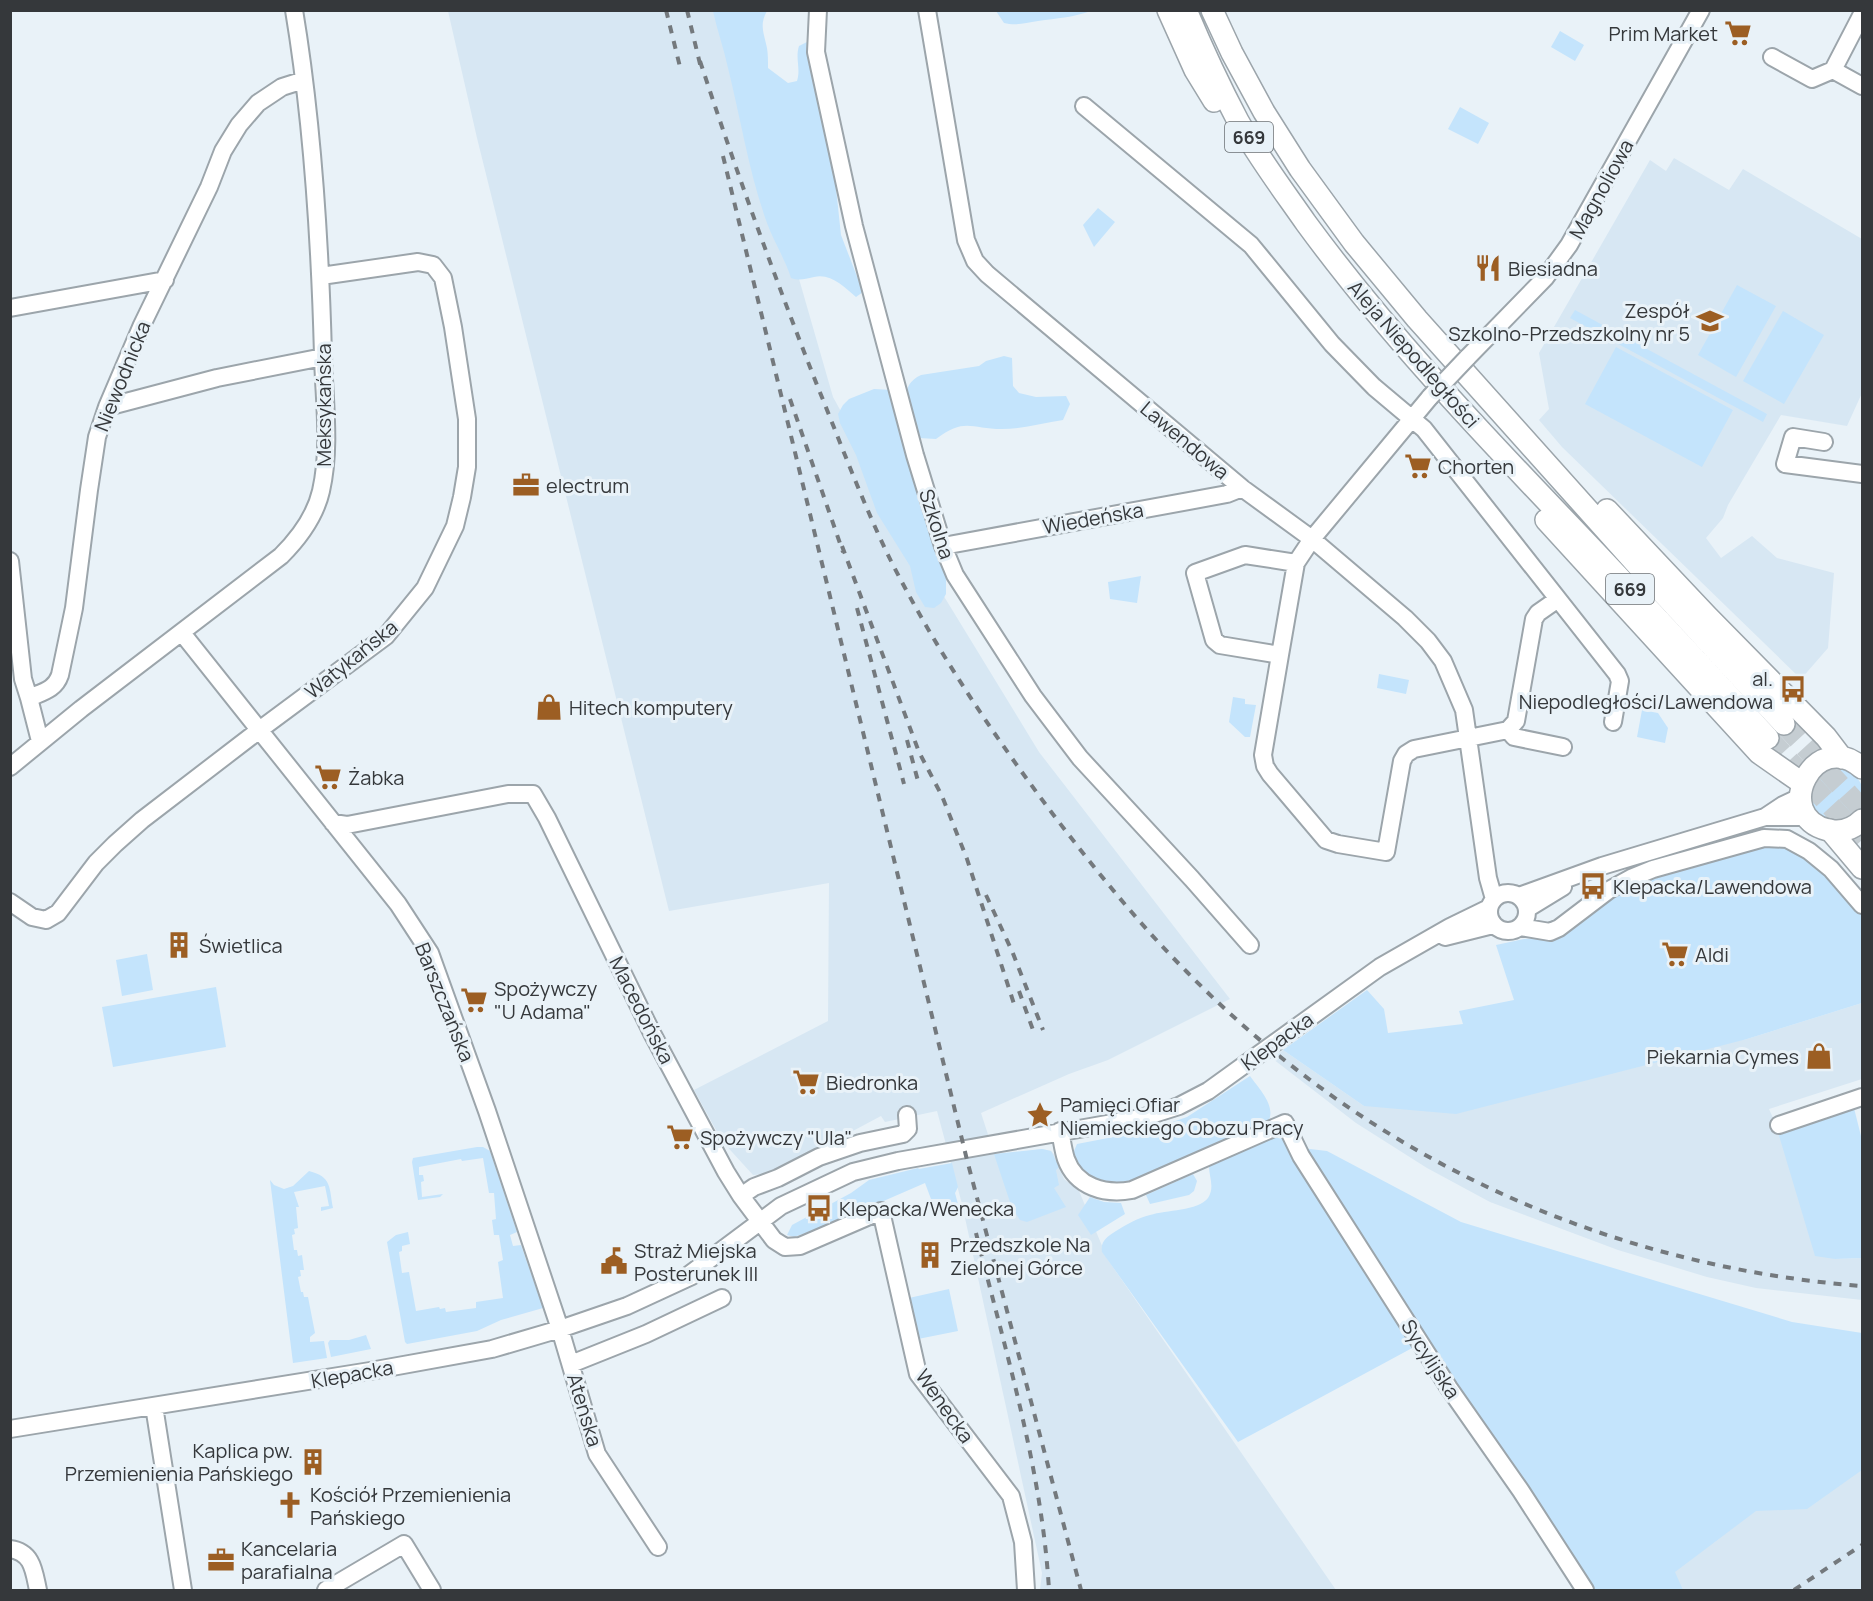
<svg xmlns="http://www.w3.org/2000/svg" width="1873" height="1601" font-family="Manrope,sans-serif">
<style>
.built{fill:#d7e7f3}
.green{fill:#c4e4fc}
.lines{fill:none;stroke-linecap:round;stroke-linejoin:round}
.major-tunnel{stroke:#c5cdd2;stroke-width:21;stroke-dasharray:21 10;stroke-linecap:butt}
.minor-casing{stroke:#9ca5ab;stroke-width:20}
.major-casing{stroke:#9ca5ab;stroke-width:24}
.minor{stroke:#fff;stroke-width:16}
.major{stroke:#fff;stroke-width:21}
.rail{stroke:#74797d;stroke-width:4;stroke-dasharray:8 8;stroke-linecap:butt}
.minor-bridge-casing{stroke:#9ca5ab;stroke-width:20;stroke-linecap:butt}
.minor-bridge{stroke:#fff;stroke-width:16}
.labels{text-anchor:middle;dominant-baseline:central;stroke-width:6;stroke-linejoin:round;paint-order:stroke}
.shield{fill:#e9f2f8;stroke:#6b7074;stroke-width:1.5}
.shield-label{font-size:18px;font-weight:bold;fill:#35383b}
.poi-label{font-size:20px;fill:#35383b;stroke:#e9f2f8;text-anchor:start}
.street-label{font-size:20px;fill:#35383b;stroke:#e9f2f8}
</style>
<rect width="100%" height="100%" fill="#e9f2f8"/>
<path class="built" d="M448,11H724L736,60L833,397L937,585L1039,752L1230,999L1108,1060L1069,1074L981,1113L995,1156L1042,1149L1051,1151L1054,1154L1064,1179L1079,1191L1108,1260L1336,1590H1040L1042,1573L962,1204L937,1111L885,1122L881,1116L774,1173L753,1175L722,1141L694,1090L828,1021L829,883L669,911L477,138Z
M1674,158L1729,190L1743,169L1862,239V393L1847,426L1781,415L1728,505L1723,518L1706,538L1721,558L1752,536L1777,558L1834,573L1828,648L1801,679L1562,447L1539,420L1549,409L1539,353L1650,160L1666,171Z
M1862,1003V1079L1769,1109L1835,1259L1862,1258V1300L1756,1288L1707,1277L1618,1250L1490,1202L1427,1168L1356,1123L1273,1059L1283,1050L1364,1106L1747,1039Z
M1862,1447V1590H1622Z"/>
<path class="green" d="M713,11H767C759,25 764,33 767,48C768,54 768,61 768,68L788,83L797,81C801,69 795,58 799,46L807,42L813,56L833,160L841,235L863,292L856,297C844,287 831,273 814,277C804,279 800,281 791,278C785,259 774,242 767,223C749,173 741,120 728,68C724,49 717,30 713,11Z
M996,11H1091C1071,18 1058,18 1038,21C1025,23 1016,26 1004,23Z
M1560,31L1584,45L1575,61L1551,47Z
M1460,107L1489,123L1478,144L1448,129Z
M1098,208L1115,222L1094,247L1083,225Z
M1737,285L1776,306L1736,377L1698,355Z
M1575,310L1767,414L1763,422L1570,318Z
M1783,311L1824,335L1784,404L1743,381Z
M1616,347L1733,410L1702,467L1585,404Z
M1004,356L1012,358L1013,386L1019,393L1036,397L1066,396L1070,404L1063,420C1043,423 1022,429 1002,429C971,429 965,417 936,439L919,438C911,418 893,388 921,375L979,366L986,361Z
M874,389L892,390L929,533L946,576V594L941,603L934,608L925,607L916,592L910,566L877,513L856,455L840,423L838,414L843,405L849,399Z
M1141,576L1137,603L1110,599L1108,582Z
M1379,674L1409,680L1406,694L1377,688Z
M1233,697L1245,699V704L1256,705L1250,737H1245L1229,722Z
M1642,710L1658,713L1668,728L1665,743L1637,737Z
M1810 796a27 27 0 1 1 54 0a27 27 0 1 1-54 0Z
M1777,842L1807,854L1862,912V1003L1747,1039L1456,1114L1364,1106L1283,1050L1367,990L1384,1009L1388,1033L1463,1024L1459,1011L1514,1000L1496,945L1524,939L1541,938L1633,882Z
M147,954L153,990L122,996L116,960Z
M216,987L226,1047L113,1067L102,1007Z
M1250,1076C1259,1089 1277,1106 1268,1122L1159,1172L1117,1187L1095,1182L1078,1169L1070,1151H1074L1077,1144L1139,1132L1140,1133L1187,1117Z
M1853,1104L1862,1140V1258L1835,1259L1815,1256L1777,1129Z
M1274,1137L1282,1139L1293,1147L1327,1151L1461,1222L1792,1322L1862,1333V1470L1807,1509L1756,1511L1675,1572L1683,1590H1592L1427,1340L1238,1442L1102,1252C1100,1241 1108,1236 1116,1231C1127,1224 1138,1218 1150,1215C1166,1210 1198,1211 1208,1198C1215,1187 1209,1177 1209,1166Z
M477,1147H483L490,1151L517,1232L510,1235L513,1246L521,1245L543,1308L501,1320L477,1331L407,1344L405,1342L387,1242L396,1235L408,1232L410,1244L402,1246V1251L399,1252L402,1273L409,1272L416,1311L439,1307L440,1309L445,1308L446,1312L476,1308V1302L503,1298L498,1262L503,1260L499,1235H494L492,1220L496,1219L494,1193H489L483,1158L462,1161L461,1159L419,1167V1175H423L424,1181L421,1182L422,1197L443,1194L440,1197L418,1200L412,1162L413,1158Z
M1042,1149L1051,1151L1059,1167L1056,1170L1059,1185L1054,1188L1066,1207L1027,1222L1020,1220L1012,1208L994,1154Z
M952,1163L958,1187L955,1193L958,1204L952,1206L951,1201L947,1199H931L925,1183L826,1226L794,1237L787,1235L792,1225L851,1193L869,1180L918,1168L919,1169Z
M309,1171C332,1177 329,1187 333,1208L321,1211V1207L329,1206L325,1186L294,1192L299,1207H296L298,1228L294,1229L295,1234L292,1235L294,1250H297L298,1256L302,1255L304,1270H300L301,1276L298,1277L301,1292H303L304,1297H308L315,1333L310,1337V1342L324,1341L327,1358L293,1363L270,1180L274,1185L284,1189L293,1186Z
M1193,1174L1197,1181L1194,1191L1189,1195L1150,1204L1146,1195Z
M1090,1197L1104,1202L1121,1203L1125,1214L1091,1235L1078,1215Z
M949,1289L958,1331L918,1339L909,1298Z
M366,1335L371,1349L331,1357L328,1343L330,1340H349Z"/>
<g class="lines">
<path class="major-tunnel" d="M1784,724L1862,809
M1768,738L1862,840"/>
<defs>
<path id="minor" d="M818,10L816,52L854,226L915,455L943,546L955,575L1033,696L1080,758L1192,879L1250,945
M927,10L966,240L975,261L987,274L1242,488L1312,539L1405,618L1428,641L1443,661L1464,710L1488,878L1494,899
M1772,57L1812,79L1833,70L1862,86
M1833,70L1862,14
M1084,106L1251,245L1332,344L1374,387L1424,429L1617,674L1620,681L1613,722
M10,308L165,280
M1467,358L1545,278L1569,245L1701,10
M107,407L217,378L323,357
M1824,442L1793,437L1785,464L1862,474
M943,546L1227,494L1242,488
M10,561L23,679L29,698
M1296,563L1245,555L1195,573L1214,640L1220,645L1280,655L1263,755L1265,766L1270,774L1326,840L1338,844L1386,852L1402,761L1406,754L1414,749L1508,730L1516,721L1534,619L1538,613L1558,599
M182,633L398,904L430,953L487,1111L560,1329L597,1454L658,1547
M1280,655L1296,563L1312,539L1430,397
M1508,730L1514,737L1563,747
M40,741L29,698C42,692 55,690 60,675L74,608L89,490L97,437L107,407L142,325L209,187L223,151L239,125L258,103L282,87L304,80
M10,767L81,709L281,556C299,538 315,517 321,491C331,447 324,400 323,355C320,240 313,124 294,10
M1765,817L1783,805L1800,797
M333,823L347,825L508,794H533L547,818L653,1035L726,1172L741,1196L774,1240L785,1247L800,1246L881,1211L918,1374L1011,1496L1023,1542L1026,1590
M1489 912a19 19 0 1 1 38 0a19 19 0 1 1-38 0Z
M1519,896L1602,866L1765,817H1808
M10,902L32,917L46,920L58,913L96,863L115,844L142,820L258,731L386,636L425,588L455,526L462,497L467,467V419L453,327L443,278L433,265L418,262L321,276
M1527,909L1563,887
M1520,927L1550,932L1559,928L1609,890L1631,878L1653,869L1764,838L1787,839L1809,851L1831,869L1862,905
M1445,937L1493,925
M1779,1125L1862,1097
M1060,1131C1062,1140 1063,1150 1066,1159C1076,1187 1105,1195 1132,1190L1285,1123L1301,1156L1449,1388L1521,1491L1585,1590
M741,1196L754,1187L778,1178L819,1157L860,1143L903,1134L908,1129L907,1115
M682,1280L781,1206L853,1172L898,1161L1141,1118L1179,1106L1208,1091L1380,967L1450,927L1489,908
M571,1364L646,1334L722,1298
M154,1406L183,1590
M10,1429L370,1371L492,1349L560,1329L627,1306L692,1276
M10,1549C33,1552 34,1572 38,1590
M326,1590L404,1544L432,1590"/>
<path id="major" d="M1168,10L1195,70L1214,101
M1186,10C1202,48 1219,85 1238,121C1258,157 1283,190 1306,223C1383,328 1472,423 1562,517C1632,590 1700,664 1768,738
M1212,10L1232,53L1264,112L1300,169L1354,243L1417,319L1648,577L1784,724
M1607,510L1707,616L1826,737L1842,758
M1546,520L1759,753L1802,783
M1862,768C1815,726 1770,816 1828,830C1841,833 1853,829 1862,820
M1830,830L1862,868"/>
</defs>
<use href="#minor" class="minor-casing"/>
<use href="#major" class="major-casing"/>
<use href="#minor" class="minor"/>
<use href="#major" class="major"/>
<path class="rail" d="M666,10L681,71
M687,10L701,68
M700,61C736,171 775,278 817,385C841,444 863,504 891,561C936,650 992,733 1052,813C1094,868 1138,923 1187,972C1368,1157 1604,1266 1862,1286
M723,156L967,1160L1081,1590
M790,399L843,552
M842,546L919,752L942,796L967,859L1015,1007
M857,608L904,784
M907,740L918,781
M986,895L1012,951L1043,1030
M1019,991L1033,1030
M976,1233C1005,1350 1042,1469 1049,1590
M1794,1590L1862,1545"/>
<defs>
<path id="minor-bridge" d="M1430,397L1467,358"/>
</defs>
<use href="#minor-bridge" class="minor-bridge-casing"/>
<use href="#minor-bridge" class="minor-bridge"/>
</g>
<defs>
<symbol id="supermarket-bare" viewBox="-9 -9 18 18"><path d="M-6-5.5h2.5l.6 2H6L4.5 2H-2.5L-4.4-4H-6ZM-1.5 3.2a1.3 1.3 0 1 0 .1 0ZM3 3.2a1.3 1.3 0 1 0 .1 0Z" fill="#9c5e23" stroke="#e9f2f8" stroke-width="2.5" paint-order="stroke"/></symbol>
<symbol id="restaurant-bare" viewBox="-9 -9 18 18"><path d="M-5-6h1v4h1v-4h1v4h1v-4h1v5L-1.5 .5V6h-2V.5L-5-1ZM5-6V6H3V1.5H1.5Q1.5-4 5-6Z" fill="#9c5e23" stroke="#e9f2f8" stroke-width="2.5" paint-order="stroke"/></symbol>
<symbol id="school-bare" viewBox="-9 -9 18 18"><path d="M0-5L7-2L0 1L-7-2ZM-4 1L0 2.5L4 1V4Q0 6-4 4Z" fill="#9c5e23" stroke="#e9f2f8" stroke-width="2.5" paint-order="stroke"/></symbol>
<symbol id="office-bare" viewBox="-9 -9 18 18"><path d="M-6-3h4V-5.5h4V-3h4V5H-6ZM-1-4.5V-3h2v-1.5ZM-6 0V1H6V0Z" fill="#9c5e23" stroke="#e9f2f8" stroke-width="2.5" paint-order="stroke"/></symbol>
<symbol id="bus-bare" viewBox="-9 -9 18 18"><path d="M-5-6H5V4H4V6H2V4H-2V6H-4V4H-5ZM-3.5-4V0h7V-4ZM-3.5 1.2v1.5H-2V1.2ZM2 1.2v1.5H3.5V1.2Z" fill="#9c5e23" stroke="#e9f2f8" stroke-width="2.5" paint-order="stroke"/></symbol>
<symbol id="shop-bare" viewBox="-9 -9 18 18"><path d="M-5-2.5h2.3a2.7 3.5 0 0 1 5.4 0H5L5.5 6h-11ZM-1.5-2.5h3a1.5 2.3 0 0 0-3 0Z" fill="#9c5e23" stroke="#e9f2f8" stroke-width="2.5" paint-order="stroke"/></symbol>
<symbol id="building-bare" viewBox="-9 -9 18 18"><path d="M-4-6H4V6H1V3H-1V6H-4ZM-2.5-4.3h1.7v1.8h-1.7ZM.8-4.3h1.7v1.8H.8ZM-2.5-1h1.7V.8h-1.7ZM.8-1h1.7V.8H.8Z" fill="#9c5e23" stroke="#e9f2f8" stroke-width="2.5" paint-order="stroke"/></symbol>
<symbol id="sight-bare" viewBox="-9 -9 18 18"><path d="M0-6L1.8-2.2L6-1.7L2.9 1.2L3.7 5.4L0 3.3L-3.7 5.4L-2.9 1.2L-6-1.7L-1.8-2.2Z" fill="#9c5e23" stroke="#e9f2f8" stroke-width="2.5" paint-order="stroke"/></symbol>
<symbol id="civic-bare" viewBox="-9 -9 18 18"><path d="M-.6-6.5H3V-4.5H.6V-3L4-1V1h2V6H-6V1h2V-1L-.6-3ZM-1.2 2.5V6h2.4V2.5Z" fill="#9c5e23" stroke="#e9f2f8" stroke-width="2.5" paint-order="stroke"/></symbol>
<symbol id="church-bare" viewBox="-9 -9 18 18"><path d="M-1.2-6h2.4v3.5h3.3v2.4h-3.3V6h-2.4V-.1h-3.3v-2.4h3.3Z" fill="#9c5e23" stroke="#e9f2f8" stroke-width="2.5" paint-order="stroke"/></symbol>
</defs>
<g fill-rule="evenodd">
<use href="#supermarket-bare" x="1719" y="14" width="38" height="38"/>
<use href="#restaurant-bare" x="1469" y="249" width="38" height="38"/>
<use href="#school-bare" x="1691" y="302" width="38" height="38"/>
<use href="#supermarket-bare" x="1399" y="447" width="38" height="38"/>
<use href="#office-bare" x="507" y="466" width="38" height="38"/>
<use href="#bus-bare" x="1774" y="670" width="38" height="38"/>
<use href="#shop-bare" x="530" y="688" width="38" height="38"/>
<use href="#supermarket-bare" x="309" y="758" width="38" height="38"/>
<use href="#bus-bare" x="1574" y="867" width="38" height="38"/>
<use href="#building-bare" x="160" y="926" width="38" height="38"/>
<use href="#supermarket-bare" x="1656" y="935" width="38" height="38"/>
<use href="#supermarket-bare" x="455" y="981" width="38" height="38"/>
<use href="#shop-bare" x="1800" y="1037" width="38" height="38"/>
<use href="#supermarket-bare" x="787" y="1063" width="38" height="38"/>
<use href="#sight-bare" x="1021" y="1096" width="38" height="38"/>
<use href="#supermarket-bare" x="661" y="1118" width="38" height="38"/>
<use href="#bus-bare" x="800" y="1189" width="38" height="38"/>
<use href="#building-bare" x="911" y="1236" width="38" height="38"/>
<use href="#civic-bare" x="595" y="1242" width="38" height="38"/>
<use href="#building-bare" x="294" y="1443" width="38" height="38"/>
<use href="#church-bare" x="271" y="1486" width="38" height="38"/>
<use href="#office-bare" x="202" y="1541" width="38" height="38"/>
</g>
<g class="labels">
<g class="shield">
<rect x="1225" y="122" width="48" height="30" rx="4.5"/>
<rect x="1606" y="574" width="48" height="30" rx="4.5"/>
</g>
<g class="shield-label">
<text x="1249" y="137">669</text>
<text x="1630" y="589">669</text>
</g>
<g class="poi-label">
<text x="1718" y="33" text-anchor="end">Prim Market</text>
<text x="1508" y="268">Biesiadna</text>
<text x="1690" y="310" text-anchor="end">Zespół<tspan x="1690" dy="23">Szkolno-Przedszkolny nr 5</tspan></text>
<text x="1438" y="466">Chorten</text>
<text x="546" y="485">electrum</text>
<text x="1773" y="678" text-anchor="end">al.<tspan x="1773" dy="23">Niepodległości/Lawendowa</tspan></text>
<text x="569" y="707">Hitech komputery</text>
<text x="348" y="777">Żabka</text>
<text x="1613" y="886">Klepacka/Lawendowa</text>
<text x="199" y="945">Świetlica</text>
<text x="1695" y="954">Aldi</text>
<text x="494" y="988">Spożywczy<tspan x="494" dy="23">"U Adama"</tspan></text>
<text x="1799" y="1056" text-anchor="end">Piekarnia Cymes</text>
<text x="826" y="1082">Biedronka</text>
<text x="1060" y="1104">Pamięci Ofiar<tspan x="1060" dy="23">Niemieckiego Obozu Pracy</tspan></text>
<text x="700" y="1137">Spożywczy "Ula"</text>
<text x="839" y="1208">Klepacka/Wenecka</text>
<text x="950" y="1244">Przedszkole Na<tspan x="950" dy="23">Zielonej Górce</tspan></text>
<text x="634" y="1250">Straż Miejska<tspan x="634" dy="23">Posterunek III</tspan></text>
<text x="293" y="1450" text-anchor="end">Kaplica pw.<tspan x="293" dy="23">Przemienienia Pańskiego</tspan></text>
<text x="310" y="1494">Kościół Przemienienia<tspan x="310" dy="23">Pańskiego</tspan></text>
<text x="241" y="1548">Kancelaria<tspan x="241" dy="23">parafialna</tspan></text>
</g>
<g class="street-label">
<text transform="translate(1601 189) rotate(-61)">Magnoliowa</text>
<text transform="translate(1414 354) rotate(49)">Aleja Niepodległości</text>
<text transform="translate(122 376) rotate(-68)">Niewodnicka</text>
<text transform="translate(323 405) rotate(-90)">Meksykańska</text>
<text transform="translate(1185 440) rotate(40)">Lawendowa</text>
<text transform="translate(1093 518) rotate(-10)">Wiedeńska</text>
<text transform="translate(937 524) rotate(72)">Szkolna</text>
<text transform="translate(351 659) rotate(-39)">Watykańska</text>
<text transform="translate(445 1002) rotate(68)">Barszczańska</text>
<text transform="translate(642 1010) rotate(63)">Macedońska</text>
<text transform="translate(1277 1041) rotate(-36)">Klepacka</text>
<text transform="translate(1431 1359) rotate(57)">Sycylijska</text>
<text transform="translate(352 1374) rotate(-10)">Klepacka</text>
<text transform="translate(945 1406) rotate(55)">Wenecka</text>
<text transform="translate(585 1410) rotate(73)">Ateńska</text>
</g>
</g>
<rect width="1873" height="1601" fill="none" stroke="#35383b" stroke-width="24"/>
</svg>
